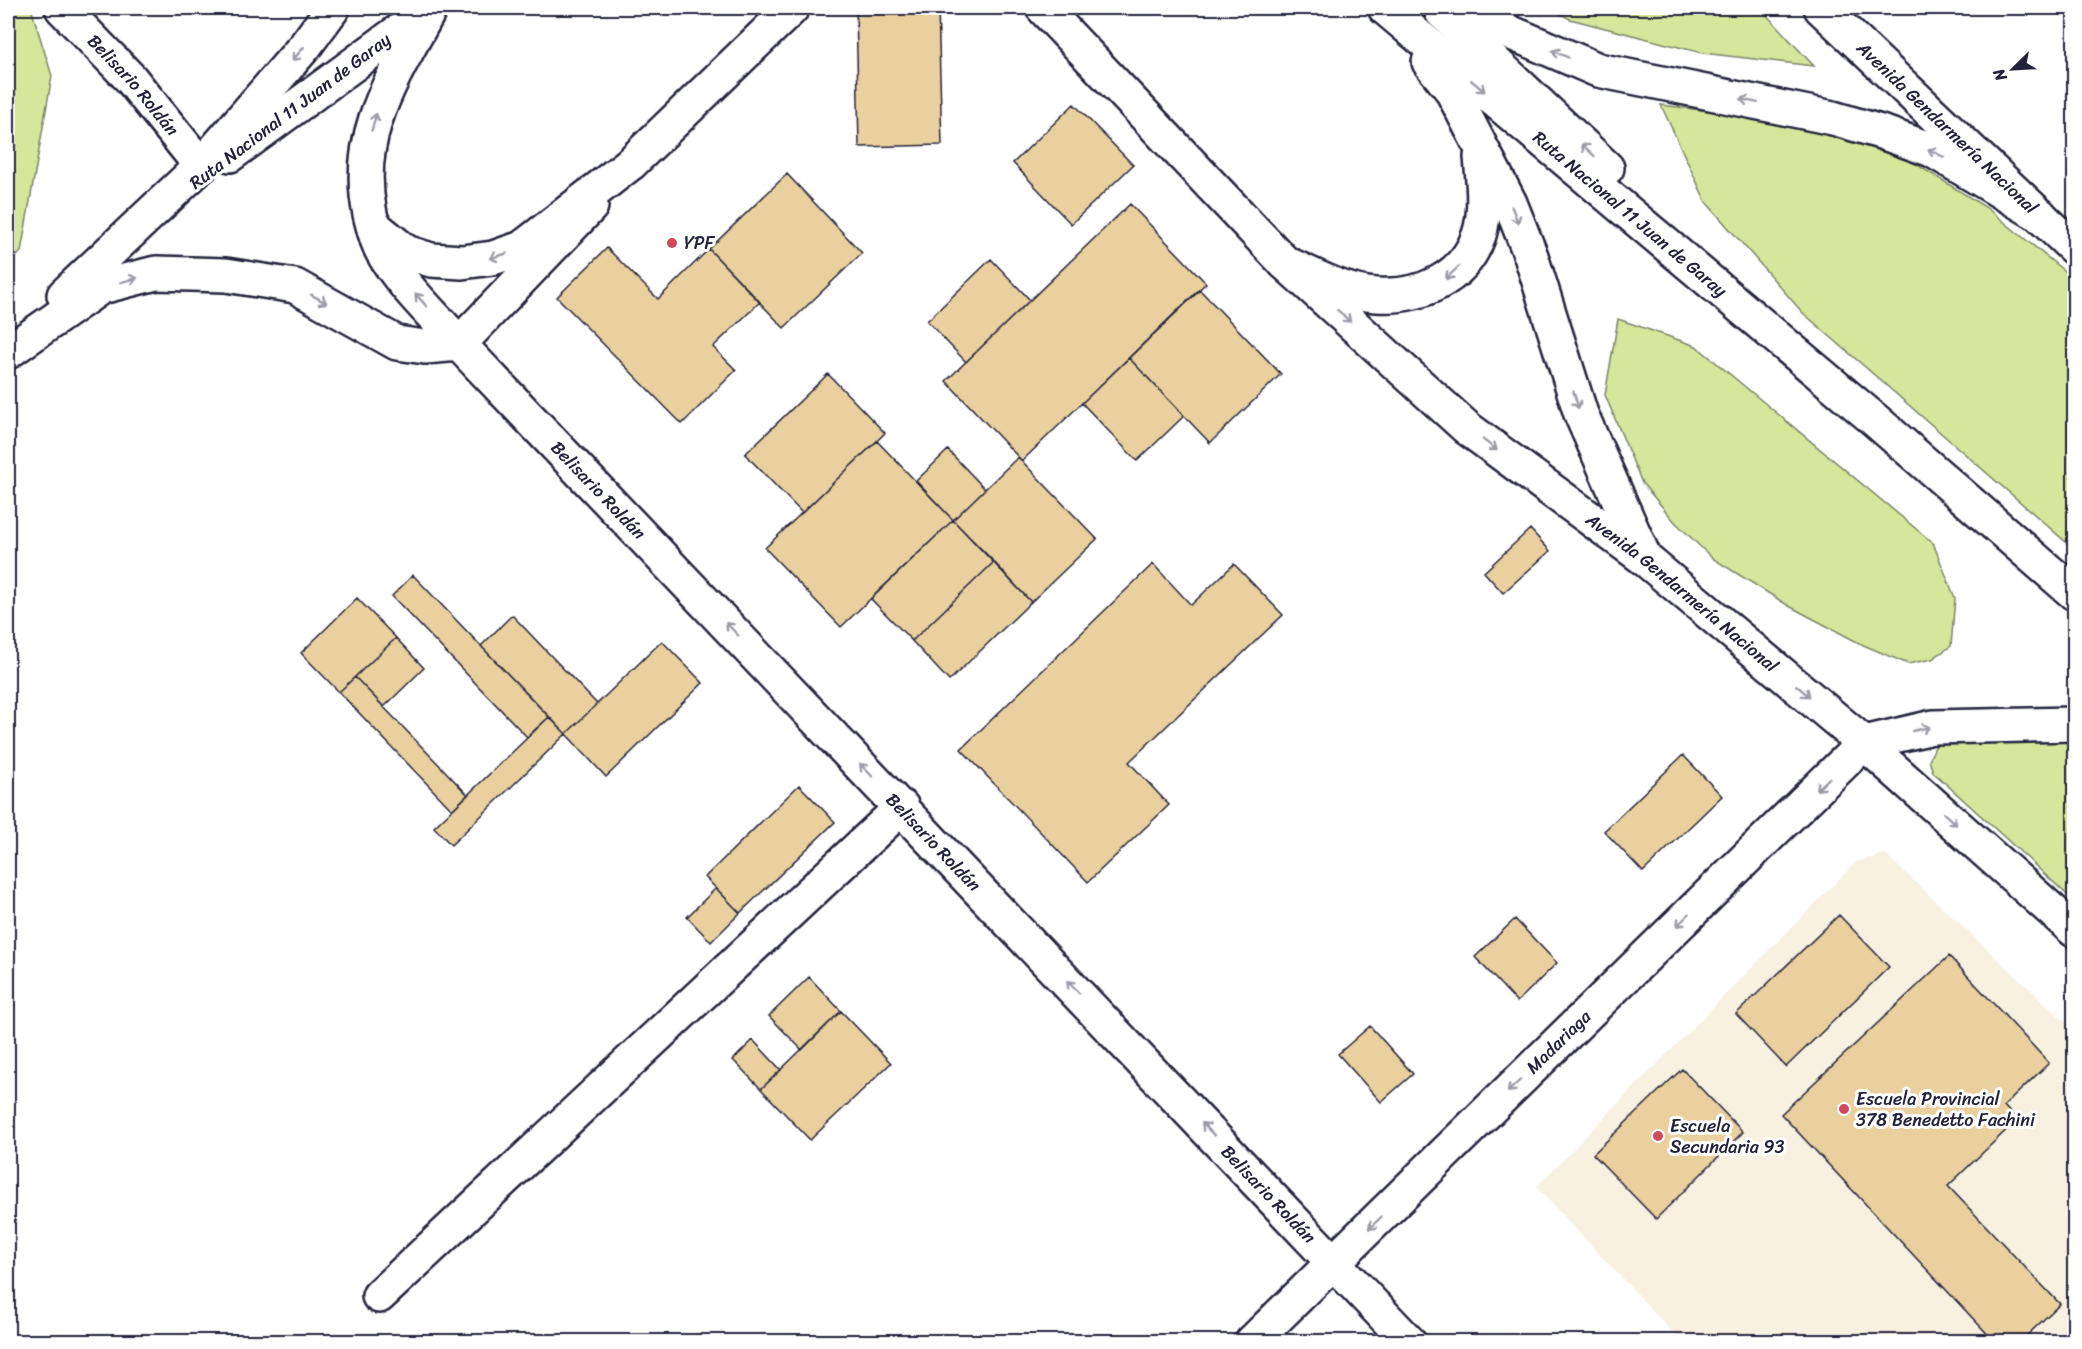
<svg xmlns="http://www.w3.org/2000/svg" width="2082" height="1349" font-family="Sriracha,sans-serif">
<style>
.built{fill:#f8f1e2}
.green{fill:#d6e69a;stroke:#7c846a;stroke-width:1.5}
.building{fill:#e9d09e;stroke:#22223b;stroke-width:1.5}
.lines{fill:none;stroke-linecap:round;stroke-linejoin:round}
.minor-casing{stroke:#22223b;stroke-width:38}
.secondary-casing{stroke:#22223b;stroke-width:38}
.trunk-casing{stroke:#22223b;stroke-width:38}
.minor{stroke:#fff;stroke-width:33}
.secondary{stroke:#fff;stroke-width:33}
.trunk{stroke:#fff;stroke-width:33}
.oneway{stroke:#9c9ca7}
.poi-dot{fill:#d1495b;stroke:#fff;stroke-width:2}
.labels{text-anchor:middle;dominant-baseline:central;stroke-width:6;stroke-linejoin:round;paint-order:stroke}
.street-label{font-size:18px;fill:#22223b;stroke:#fff}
.poi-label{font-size:18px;fill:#22223b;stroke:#fff;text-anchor:start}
</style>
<rect width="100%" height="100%" fill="#fff"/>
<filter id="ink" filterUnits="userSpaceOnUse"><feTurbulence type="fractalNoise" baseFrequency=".0167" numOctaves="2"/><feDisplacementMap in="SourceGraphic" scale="12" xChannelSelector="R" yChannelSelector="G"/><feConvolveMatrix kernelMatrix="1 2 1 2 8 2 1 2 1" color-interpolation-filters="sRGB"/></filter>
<g filter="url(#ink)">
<path class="built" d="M1885,854L2074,1030V1341H1681L1536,1187L1856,862Z"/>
<path class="green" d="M8,8H31L52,76L21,252L8,265Z
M1549,8H1760L1814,66L1702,53L1570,19Z
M1661,105L1733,114L1822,132L1903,156L1987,208L2074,279V549L1802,312L1706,202Z
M1618,319L1696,346L1933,543L1955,598L1951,646L1932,659L1908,664L1861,644L1789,606L1712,558L1675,522L1642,483L1605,395Z
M1951,734L2074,737V901L1933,772L1929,760L1935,747Z"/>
<path class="building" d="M856,8H938L942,145L859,147Z
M1074,104L1133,165L1071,224L1013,163Z
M787,174L862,253L784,328L709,249Z
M1130,204L1206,283L1022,461L946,381Z
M607,248L658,299L709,249L760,302L713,347L736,370L682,424L557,297Z
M991,259L1030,300L966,362L927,321Z
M1200,290L1281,374L1210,443L1129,358Z
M1129,358L1184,416L1137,461L1082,403Z
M828,374L885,433L802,513L745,454Z
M877,441L953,520L841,627L765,548Z
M948,450L985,489L953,520L916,481Z
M1018,457L1097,539L1031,602L953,520Z
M953,520L994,562L912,641L871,599Z
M1530,529L1550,551L1503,593L1484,572Z
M994,562L1031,602L949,681L912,641Z
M1153,564L1191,605L1234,564L1283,615L1129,762L1169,805L1088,882L961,749Z
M413,575L549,717L527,737L392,596Z
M357,598L396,638L339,692L301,653Z
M512,615L597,704L566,734L481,646Z
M396,638L424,668L384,707L355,677Z
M662,641L703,683L606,777L566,734Z
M355,677L468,795L452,810L339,692Z
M549,717L566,734L451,845L434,827Z
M1683,755L1722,796L1643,872L1604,831Z
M799,785L835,822L740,913L705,877Z
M716,888L740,913L711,942L687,917Z
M1839,915L1889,967L1786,1067L1736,1014Z
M1515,919L1557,963L1517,1002L1475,957Z
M1949,956L2049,1063L2004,1106L2017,1120L1948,1186L2060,1304L2020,1342H1995L1781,1114Z
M809,977L841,1011L802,1050L769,1016Z
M841,1011L891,1063L810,1140L761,1089Z
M1370,1026L1413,1074L1381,1102L1338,1054Z
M753,1040L781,1070L761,1089L733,1060Z
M1682,1069L1743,1132L1656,1219L1593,1154Z"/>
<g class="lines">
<defs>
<g id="minor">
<path id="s1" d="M62,8L131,79L201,166"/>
<path id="s2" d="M591,206L459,344L1409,1342"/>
<path d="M379,1296L902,807"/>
<path id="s3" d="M1252,1342L1864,743"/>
</g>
<g id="secondary">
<path id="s4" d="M1043,8L1285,263L1467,428L1645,559L1864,743L2074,930"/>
<path id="s5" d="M1821,8L2074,248"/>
<path d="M631,163L792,8"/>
</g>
<g id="trunk">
<path id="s6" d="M1385,8L1875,420L2074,593"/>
<path d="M1459,8L1472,16L1598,70L1833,118L1884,133L1932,150L2040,215"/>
<path d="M430,9C394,76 353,134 370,214C373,226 376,241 383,253C402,286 434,315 459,344"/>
<path d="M1442,12L1607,168"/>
<path d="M1429,62L1451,89L1510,203L1531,256L1581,414L1645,559"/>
<path d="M230,155L425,12"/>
<path d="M374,226L406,252L431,260L462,262L493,258L522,248L631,163"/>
<path d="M1285,263C1314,275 1344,293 1376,295C1420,298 1464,279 1479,235C1487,211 1483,181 1481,157"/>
<path d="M64,295L201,166L305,46L333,8"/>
<path d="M8,352L101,287L156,273L226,275L295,286L397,343L425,347L459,344"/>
<path d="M1864,743L1933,727L2074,724"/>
</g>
</defs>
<use href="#minor" class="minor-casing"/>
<use href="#secondary" class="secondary-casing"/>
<use href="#trunk" class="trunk-casing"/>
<use href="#minor" class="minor"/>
<use href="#secondary" class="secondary"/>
<use href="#trunk" class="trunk"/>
</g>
<defs><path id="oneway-shaft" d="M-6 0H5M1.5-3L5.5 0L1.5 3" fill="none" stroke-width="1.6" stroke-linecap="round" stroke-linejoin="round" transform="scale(1.5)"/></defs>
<g class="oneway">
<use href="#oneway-shaft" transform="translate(298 54) rotate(130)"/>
<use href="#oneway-shaft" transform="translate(1560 54) rotate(-157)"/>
<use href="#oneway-shaft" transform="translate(1478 86) rotate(40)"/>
<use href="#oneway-shaft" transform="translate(1749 101) rotate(-168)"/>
<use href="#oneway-shaft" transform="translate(374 122) rotate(-74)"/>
<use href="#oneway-shaft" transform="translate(1588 150) rotate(-137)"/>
<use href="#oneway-shaft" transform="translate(1936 153) rotate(-152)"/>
<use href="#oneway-shaft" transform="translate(1515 215) rotate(68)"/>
<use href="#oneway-shaft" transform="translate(498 256) rotate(164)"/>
<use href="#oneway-shaft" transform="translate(1452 273) rotate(136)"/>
<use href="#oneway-shaft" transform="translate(129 280) rotate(-15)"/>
<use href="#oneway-shaft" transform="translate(319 299) rotate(29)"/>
<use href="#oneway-shaft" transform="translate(421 300) rotate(-131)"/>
<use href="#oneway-shaft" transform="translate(1344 316) rotate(42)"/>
<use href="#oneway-shaft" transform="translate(1576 400) rotate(73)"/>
<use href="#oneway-shaft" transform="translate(1490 445) rotate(37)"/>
<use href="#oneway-shaft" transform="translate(732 629) rotate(-134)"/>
<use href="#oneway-shaft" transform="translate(1803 691) rotate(40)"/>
<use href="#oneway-shaft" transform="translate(1921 729) rotate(-13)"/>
<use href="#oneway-shaft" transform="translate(866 770) rotate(-134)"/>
<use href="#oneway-shaft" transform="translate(1823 784) rotate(136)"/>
<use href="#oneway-shaft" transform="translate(1950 819) rotate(42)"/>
<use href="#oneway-shaft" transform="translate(1683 920) rotate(136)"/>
<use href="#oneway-shaft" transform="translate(1073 987) rotate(-134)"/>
<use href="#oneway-shaft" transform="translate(1514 1086) rotate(136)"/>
<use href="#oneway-shaft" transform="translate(1208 1129) rotate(-134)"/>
<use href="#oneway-shaft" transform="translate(1375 1223) rotate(136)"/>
</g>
</g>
<g class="poi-dot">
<circle cx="672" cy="243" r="6"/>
<circle cx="1844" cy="1109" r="6"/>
<circle cx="1658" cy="1136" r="6"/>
</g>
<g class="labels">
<g class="street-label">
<text stroke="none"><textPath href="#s1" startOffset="105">Belisario Roldán</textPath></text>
<text transform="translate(290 111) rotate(-37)">Ruta Nacional 11 Juan de Garay</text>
<text stroke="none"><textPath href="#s5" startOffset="174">Avenida Gendarmería Nacional</textPath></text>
<text stroke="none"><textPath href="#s6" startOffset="320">Ruta Nacional 11 Juan de Garay</textPath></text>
<text stroke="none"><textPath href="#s2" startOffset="393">Belisario Roldán</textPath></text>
<text stroke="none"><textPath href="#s4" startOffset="868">Avenida Gendarmería Nacional</textPath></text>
<text stroke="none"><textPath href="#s2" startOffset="879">Belisario Roldán</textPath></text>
<text stroke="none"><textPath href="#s3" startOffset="429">Madariaga</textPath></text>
<text stroke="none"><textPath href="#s2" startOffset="1365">Belisario Roldán</textPath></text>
</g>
<g class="poi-label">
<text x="684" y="243">YPF</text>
<text x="1856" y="1099">Escuela Provincial<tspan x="1856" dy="21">378 Benedetto Fachini</tspan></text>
<text x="1670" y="1126">Escuela<tspan x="1670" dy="21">Secundaria 93</tspan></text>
</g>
</g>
<rect width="2082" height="1349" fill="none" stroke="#fff" stroke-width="30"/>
<rect x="15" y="15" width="2052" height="1319" fill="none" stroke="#22223b" stroke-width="2" filter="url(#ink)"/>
<g transform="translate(2013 69) rotate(246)" stroke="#ffffff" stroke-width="4.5" paint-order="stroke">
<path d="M0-4.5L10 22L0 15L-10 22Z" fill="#22223b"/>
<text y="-9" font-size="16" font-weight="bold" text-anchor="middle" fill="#22223b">N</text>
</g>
</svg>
